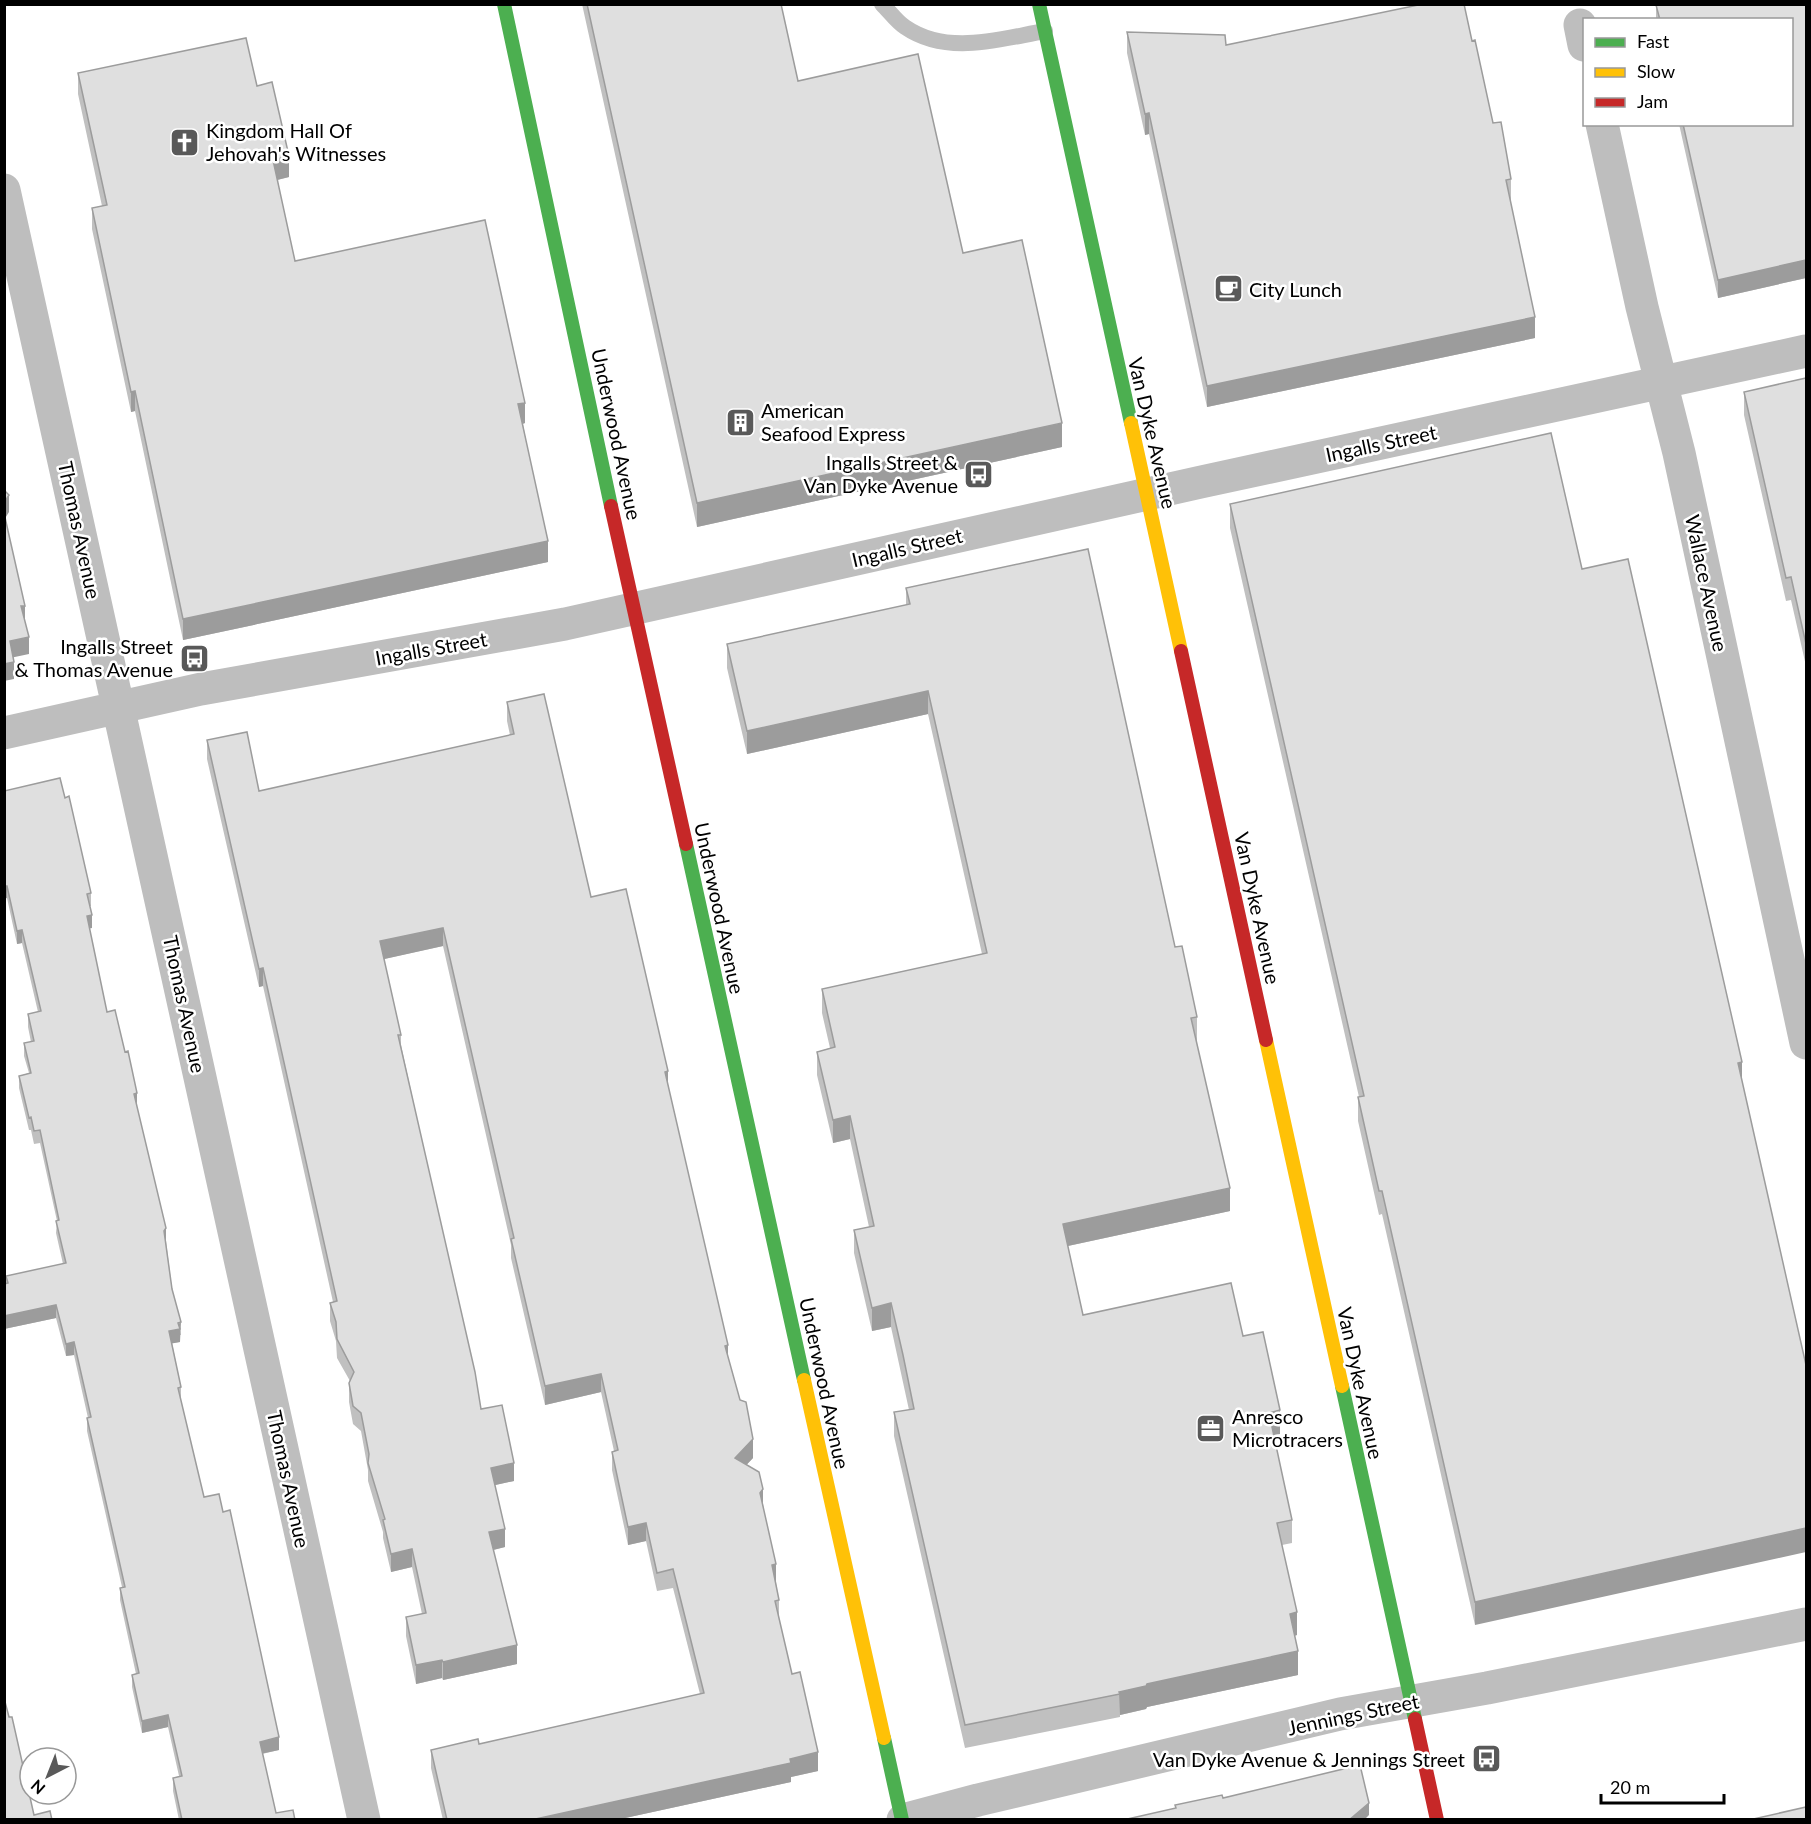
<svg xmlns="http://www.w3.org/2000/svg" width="1811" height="1824" font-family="Lato,sans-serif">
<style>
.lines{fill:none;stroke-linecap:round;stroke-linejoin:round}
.lane{stroke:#bebebe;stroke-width:16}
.street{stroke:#bebebe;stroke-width:33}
.fast{stroke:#4caf50;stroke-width:14}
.slow{stroke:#ffc107;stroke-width:14}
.jam{stroke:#c62828;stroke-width:14}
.wall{fill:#c0c0c0}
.shaded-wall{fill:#9c9c9c}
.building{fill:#dfdfdf;stroke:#9c9c9c;stroke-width:1.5}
.labels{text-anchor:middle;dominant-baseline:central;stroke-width:5;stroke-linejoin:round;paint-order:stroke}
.poi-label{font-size:20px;fill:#000;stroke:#fff;text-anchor:start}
.street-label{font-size:20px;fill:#000;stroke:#fff}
</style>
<rect width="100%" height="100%" fill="#fff"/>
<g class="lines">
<path class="lane" d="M882,4C890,12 897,22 905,27C947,56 999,39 1045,31"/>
<path class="street" d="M1580,25L1584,45
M1602,124L1642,307L1679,453L1806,1043
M4,190L364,1820
M4,733L201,689L565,624L1201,482L1806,351
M903,1820L978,1800L1340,1714L1487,1688L1806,1624"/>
<path class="fast" d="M504,4L611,506
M1039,4L1131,423
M686,844L804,1380
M1342,1386L1415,1719
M884,1738L902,1820"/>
<path class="slow" d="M1131,423L1181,651
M1266,1040L1342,1386
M804,1380L884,1738"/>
<path class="jam" d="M611,506L686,844
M1181,651L1266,1040
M1415,1719L1437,1820"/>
</g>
<path class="wall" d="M582,4H781L798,81L963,253L1062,447L697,527Z
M1806,4V278L1718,298L1679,124H1791V20H1656V5Z
M1127,32L1226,45L1472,41L1493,123L1511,179V200H1510L1535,338L1207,407L1149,134L1145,135L1127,53Z
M78,73L257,86L289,177L277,180L295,261L525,423L523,424L548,562L183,640L135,411L131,412L92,229V208L102,206L78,94Z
M1806,378V666L1791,600L1786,601L1744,415V392Z
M1551,433L1475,1625L1382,1214L1379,1215L1358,1121V1097H1359L1230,528V504Z
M906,588L1175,947L1197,1017V1041H1196L1230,1211L1068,1246L1083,1315L1243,1336L1280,1434L1273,1435L1292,1520V1543L1282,1545L1297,1635L1294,1636L1298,1675L1147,1707L1146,1709L1120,1715V1717L965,1748L894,1436V1412L909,1410L891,1327L872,1331L854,1253V1230L869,1227L850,1139L833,1143L817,1075V1052L830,1048L822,1013V989L982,954L928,714L747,754L727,668V644L906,605Z
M507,702L591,897L668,1085L728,1358L753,1458L746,1465L763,1504L776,1582V1583L779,1600V1619L792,1674L818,1771L791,1777V1782L616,1820H443L431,1768V1750L479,1744L700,1694L673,1588L657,1591L646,1541L628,1545L612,1470V1452L614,1451L601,1392L545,1405L511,1258V1245L443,946L384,959L401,1035V1045L481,1409L514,1481L495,1485L505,1547L493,1550L517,1664L443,1680L442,1678L416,1684L406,1636V1617L422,1614L412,1567L391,1572L383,1538V1532L368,1481V1470L361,1431L353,1424L349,1402V1383L350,1381L337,1358L336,1341L330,1321V1303L333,1302L263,986L259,987L207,759V740L259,791L510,735L507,721Z
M4,791L65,798L91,893V906H90L92,928H89L107,1012L137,1106L166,1241L172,1289L181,1335H180V1342L172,1343L181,1387V1400L204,1497L279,1750L262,1754L276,1813L295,1820H179L173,1791V1778L179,1776L168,1727L142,1733L132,1687V1675L136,1674L120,1600V1588L122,1587L87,1431V1418H88L74,1355L66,1356L56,1318L4,1329V1284H6V1276L63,1264L56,1233L57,1221L40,1143L34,1144L31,1130H29L19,1088V1076L29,1073L24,1056V1043L31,1042L28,1027V1014L38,1012L22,943L17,944L7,898Z"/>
<path class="shaded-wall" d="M1149,113V134L1145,135V114Z
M289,156V177L273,181V160Z
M1806,260V278L1718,298V280Z
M1535,317V338L1207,407V386Z
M135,391V411L131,412V392Z
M525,403V423L518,425V404Z
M1062,423V447L697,527V503Z
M9,495V512L4,520V503Z
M548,541V562L183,640V619Z
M21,606H25V623Z
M29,637V654L10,658V641Z
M14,662V679L4,681V664Z
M928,691V714L747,754V731Z
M4,886H7V898L4,899Z
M92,915V928L87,929V916Z
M443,928V946L380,960V941Z
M22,930V943L17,944V931Z
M263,968V986L259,987V969Z
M1742,1062V1086L1738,1063Z
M668,1071V1089L665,1072Z
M137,1093V1106L134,1094Z
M850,1116V1139L833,1143V1120Z
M1230,1188V1211L1063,1247V1224Z
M166,1228V1241L164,1244V1231Z
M891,1303V1327L872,1331V1308Z
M56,1305V1318L4,1329V1316Z
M181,1322L180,1342L169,1344V1331Z
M74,1342V1355L66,1356V1344Z
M728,1345V1364L725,1346Z
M601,1374V1392L545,1405V1386Z
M1280,1410V1434L1269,1436V1413Z
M753,1439V1458L735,1477V1458Z
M514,1463V1481L491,1486V1468Z
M763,1489V1508L760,1493Z
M646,1523V1541L628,1545V1527Z
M1806,1528V1552L1475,1625V1602Z
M505,1529V1547L489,1551V1532Z
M412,1549V1567L391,1572V1554Z
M776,1564V1582L772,1583V1565Z
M1297,1612V1635L1290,1637V1614Z
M517,1645V1664L443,1680V1662Z
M1298,1651V1675L1147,1707L1146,1709L1120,1715L1119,1692L1147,1684Z
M442,1660V1678L416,1684V1665Z
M168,1715V1727L142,1733V1721Z
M279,1737V1750L260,1754V1742Z
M818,1752V1771L791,1777V1782L616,1820H531Z
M1369,1803V1815L1364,1820H1349Z"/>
<path class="building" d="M587,4H781L798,81L918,54L963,253L1022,240L1062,423L697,503Z
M1423,4H1464L1472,41L1475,40L1493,123L1501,122L1511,179L1506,180L1535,317L1207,386L1149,113L1145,114L1127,32L1225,35L1226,45Z
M1806,4V260L1718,280L1683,124H1791V20H1660L1656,5Z
M246,38L257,86L272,82L289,156L273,160L295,261L485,220L525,403L518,404L548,541L183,619L135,391L131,392L92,208L107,205L78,73Z
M1806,378V644L1791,577L1786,578L1744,392Z
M1551,433L1582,569L1628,559L1742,1062L1738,1063L1806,1365V1528L1475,1602L1382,1191H1379L1358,1097L1364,1096L1230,504Z
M4,490L9,495L4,503Z
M4,513L25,606H21L29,637L10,641L14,662L4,664Z
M1088,549L1175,947L1182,946L1197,1017L1191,1018L1230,1188L1063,1224L1083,1315L1231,1283L1243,1336L1263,1332L1280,1410L1269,1413L1292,1520L1277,1523L1297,1612L1290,1614L1298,1651L1147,1684L1146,1686L1119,1692L1120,1694L965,1725L894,1412L914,1409L903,1355L891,1303L872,1308L854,1230L874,1226L850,1116L833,1120L817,1052L835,1047L822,989L987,953L928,691L747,731L727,644L910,604L906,588Z
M544,694L591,897L626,889L668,1071L665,1072L728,1345L725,1346L740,1400L746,1402L753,1439L735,1458L759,1472L763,1489L760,1493L776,1564L772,1565L779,1600L775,1601L792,1674L800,1672L818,1752L790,1759L791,1763L531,1820H447L431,1750L478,1739L479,1744L704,1693L673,1569L657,1573L646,1523L628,1527L612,1452L618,1450L601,1374L545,1386L511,1239L514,1238L443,928L380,941L401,1035H398L475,1372L481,1409L502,1405L514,1463L491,1468L505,1529L489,1532L517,1645L443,1662L442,1660L416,1665L406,1617L426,1613L412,1549L391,1554L383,1520L385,1519L368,1463L369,1454L361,1413L353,1406L349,1383L354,1372L337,1339L336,1322L330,1303L337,1301L263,968L259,969L207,740L247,732L259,791L514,734L507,702Z
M60,778L65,798L69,796L91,893L87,894L92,915L87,916L107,1012L115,1010L125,1052L128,1051L137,1093L134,1094L166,1228L164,1231L172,1289L181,1322L178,1323L180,1329L169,1331L181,1387L178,1388L204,1497L219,1494L223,1512L230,1510L279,1737L260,1742L276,1813L293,1810L295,1820H182L173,1778L182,1776L168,1715L142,1721L132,1675L139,1673L120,1588L125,1587L87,1418L91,1417L74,1342L66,1344L56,1305L4,1316V1284L8,1283L6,1276L66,1263L56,1221L59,1220L40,1130L34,1131L31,1117L29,1118L19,1076L31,1073L24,1043L34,1041L28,1014L41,1011L22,930L17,931L7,886H4V791Z
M4,1698L9,1717H12L34,1815L50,1811L52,1820H4Z
M1360,1765L1369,1803L1349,1820H1123L1176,1808L1175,1805L1222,1795L1223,1798Z
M1806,1807V1820H1749Z"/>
<defs>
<symbol id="church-square" viewBox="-11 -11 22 22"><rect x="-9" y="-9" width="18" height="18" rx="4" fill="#595959" stroke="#fff"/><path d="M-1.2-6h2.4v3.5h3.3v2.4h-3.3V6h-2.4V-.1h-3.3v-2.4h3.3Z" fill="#fff"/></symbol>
<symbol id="cafe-square" viewBox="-11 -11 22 22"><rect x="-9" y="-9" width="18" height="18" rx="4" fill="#595959" stroke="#fff"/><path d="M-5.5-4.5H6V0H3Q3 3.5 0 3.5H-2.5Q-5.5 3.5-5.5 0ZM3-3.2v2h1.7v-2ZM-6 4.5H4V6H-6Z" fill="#fff"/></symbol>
<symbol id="building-square" viewBox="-11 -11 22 22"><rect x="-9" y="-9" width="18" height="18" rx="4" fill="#595959" stroke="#fff"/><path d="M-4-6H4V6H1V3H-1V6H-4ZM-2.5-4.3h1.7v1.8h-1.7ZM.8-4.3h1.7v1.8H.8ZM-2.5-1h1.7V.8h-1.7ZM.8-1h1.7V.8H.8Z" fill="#fff"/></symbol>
<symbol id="bus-square" viewBox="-11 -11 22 22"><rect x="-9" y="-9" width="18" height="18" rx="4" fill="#595959" stroke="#fff"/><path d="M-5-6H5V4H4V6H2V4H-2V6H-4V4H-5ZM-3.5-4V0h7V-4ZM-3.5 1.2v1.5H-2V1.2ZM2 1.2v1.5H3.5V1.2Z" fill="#fff"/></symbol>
<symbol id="office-square" viewBox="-11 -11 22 22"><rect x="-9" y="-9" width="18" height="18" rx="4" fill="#595959" stroke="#fff"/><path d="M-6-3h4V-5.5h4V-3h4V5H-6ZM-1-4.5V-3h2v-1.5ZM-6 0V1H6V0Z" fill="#fff"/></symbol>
</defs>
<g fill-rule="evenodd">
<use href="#church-square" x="168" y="126" width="33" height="33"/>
<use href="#cafe-square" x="1212" y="272" width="33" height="33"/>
<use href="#building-square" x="724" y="406" width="33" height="33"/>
<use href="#bus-square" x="962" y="458" width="33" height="33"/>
<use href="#bus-square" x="178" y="642" width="33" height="33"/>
<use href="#office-square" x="1194" y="1412" width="33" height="33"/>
<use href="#bus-square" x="1470" y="1742" width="33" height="33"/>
</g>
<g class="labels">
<g class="poi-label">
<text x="206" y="130">Kingdom Hall Of<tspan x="206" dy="23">Jehovah's Witnesses</tspan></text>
<text x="1249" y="289">City Lunch</text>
<text x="761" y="410">American<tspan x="761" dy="23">Seafood Express</tspan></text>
<text x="958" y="462" text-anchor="end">Ingalls Street &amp;<tspan x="958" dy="23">Van Dyke Avenue</tspan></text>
<text x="173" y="646" text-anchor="end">Ingalls Street<tspan x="173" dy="23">&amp; Thomas Avenue</tspan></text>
<text x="1232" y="1416">Anresco<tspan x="1232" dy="23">Microtracers</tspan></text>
<text x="1465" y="1759" text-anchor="end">Van Dyke Avenue &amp; Jennings Street</text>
</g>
<g class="street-label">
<text transform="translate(1153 433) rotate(77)">Van Dyke Avenue</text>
<text transform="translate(617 434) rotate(78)">Underwood Avenue</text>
<text transform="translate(1381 443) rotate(-12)">Ingalls Street</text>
<text transform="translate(80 530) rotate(78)">Thomas Avenue</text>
<text transform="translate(907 547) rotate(-13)">Ingalls Street</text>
<text transform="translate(1707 583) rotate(78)">Wallace Avenue</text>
<text transform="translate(431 648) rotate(-10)">Ingalls Street</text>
<text transform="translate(720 908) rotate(78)">Underwood Avenue</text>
<text transform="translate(1258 908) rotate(78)">Van Dyke Avenue</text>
<text transform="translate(185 1004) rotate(78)">Thomas Avenue</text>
<text transform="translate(825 1383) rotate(78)">Underwood Avenue</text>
<text transform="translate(1361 1383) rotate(78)">Van Dyke Avenue</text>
<text transform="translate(289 1479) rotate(78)">Thomas Avenue</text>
<text transform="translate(1353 1714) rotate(-12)">Jennings Street</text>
</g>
</g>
<rect width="1811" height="1824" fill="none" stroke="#000000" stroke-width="12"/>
<rect x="1583" y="18" width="210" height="108" fill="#ffffff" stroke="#999999" stroke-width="1.5"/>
<rect x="1595" y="38" width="30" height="9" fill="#4caf50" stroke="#999999" stroke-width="1.5"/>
<text x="1637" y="48" font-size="18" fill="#000000">Fast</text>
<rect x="1595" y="68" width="30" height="9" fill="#ffc107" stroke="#999999" stroke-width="1.5"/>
<text x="1637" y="78" font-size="18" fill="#000000">Slow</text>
<rect x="1595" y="98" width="30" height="9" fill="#c62828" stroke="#999999" stroke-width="1.5"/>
<text x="1637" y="108" font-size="18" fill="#000000">Jam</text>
<g transform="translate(48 1776) rotate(222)"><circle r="28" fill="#ffffff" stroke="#999999" stroke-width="1.5"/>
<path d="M0-4.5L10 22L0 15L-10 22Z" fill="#595959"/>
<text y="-9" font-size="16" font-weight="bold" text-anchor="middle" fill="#000000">N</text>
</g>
<path d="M1601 1794v9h123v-9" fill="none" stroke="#000000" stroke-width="3"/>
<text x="1610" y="1794" font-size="18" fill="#000000" stroke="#ffffff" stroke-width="4.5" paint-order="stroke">20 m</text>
</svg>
